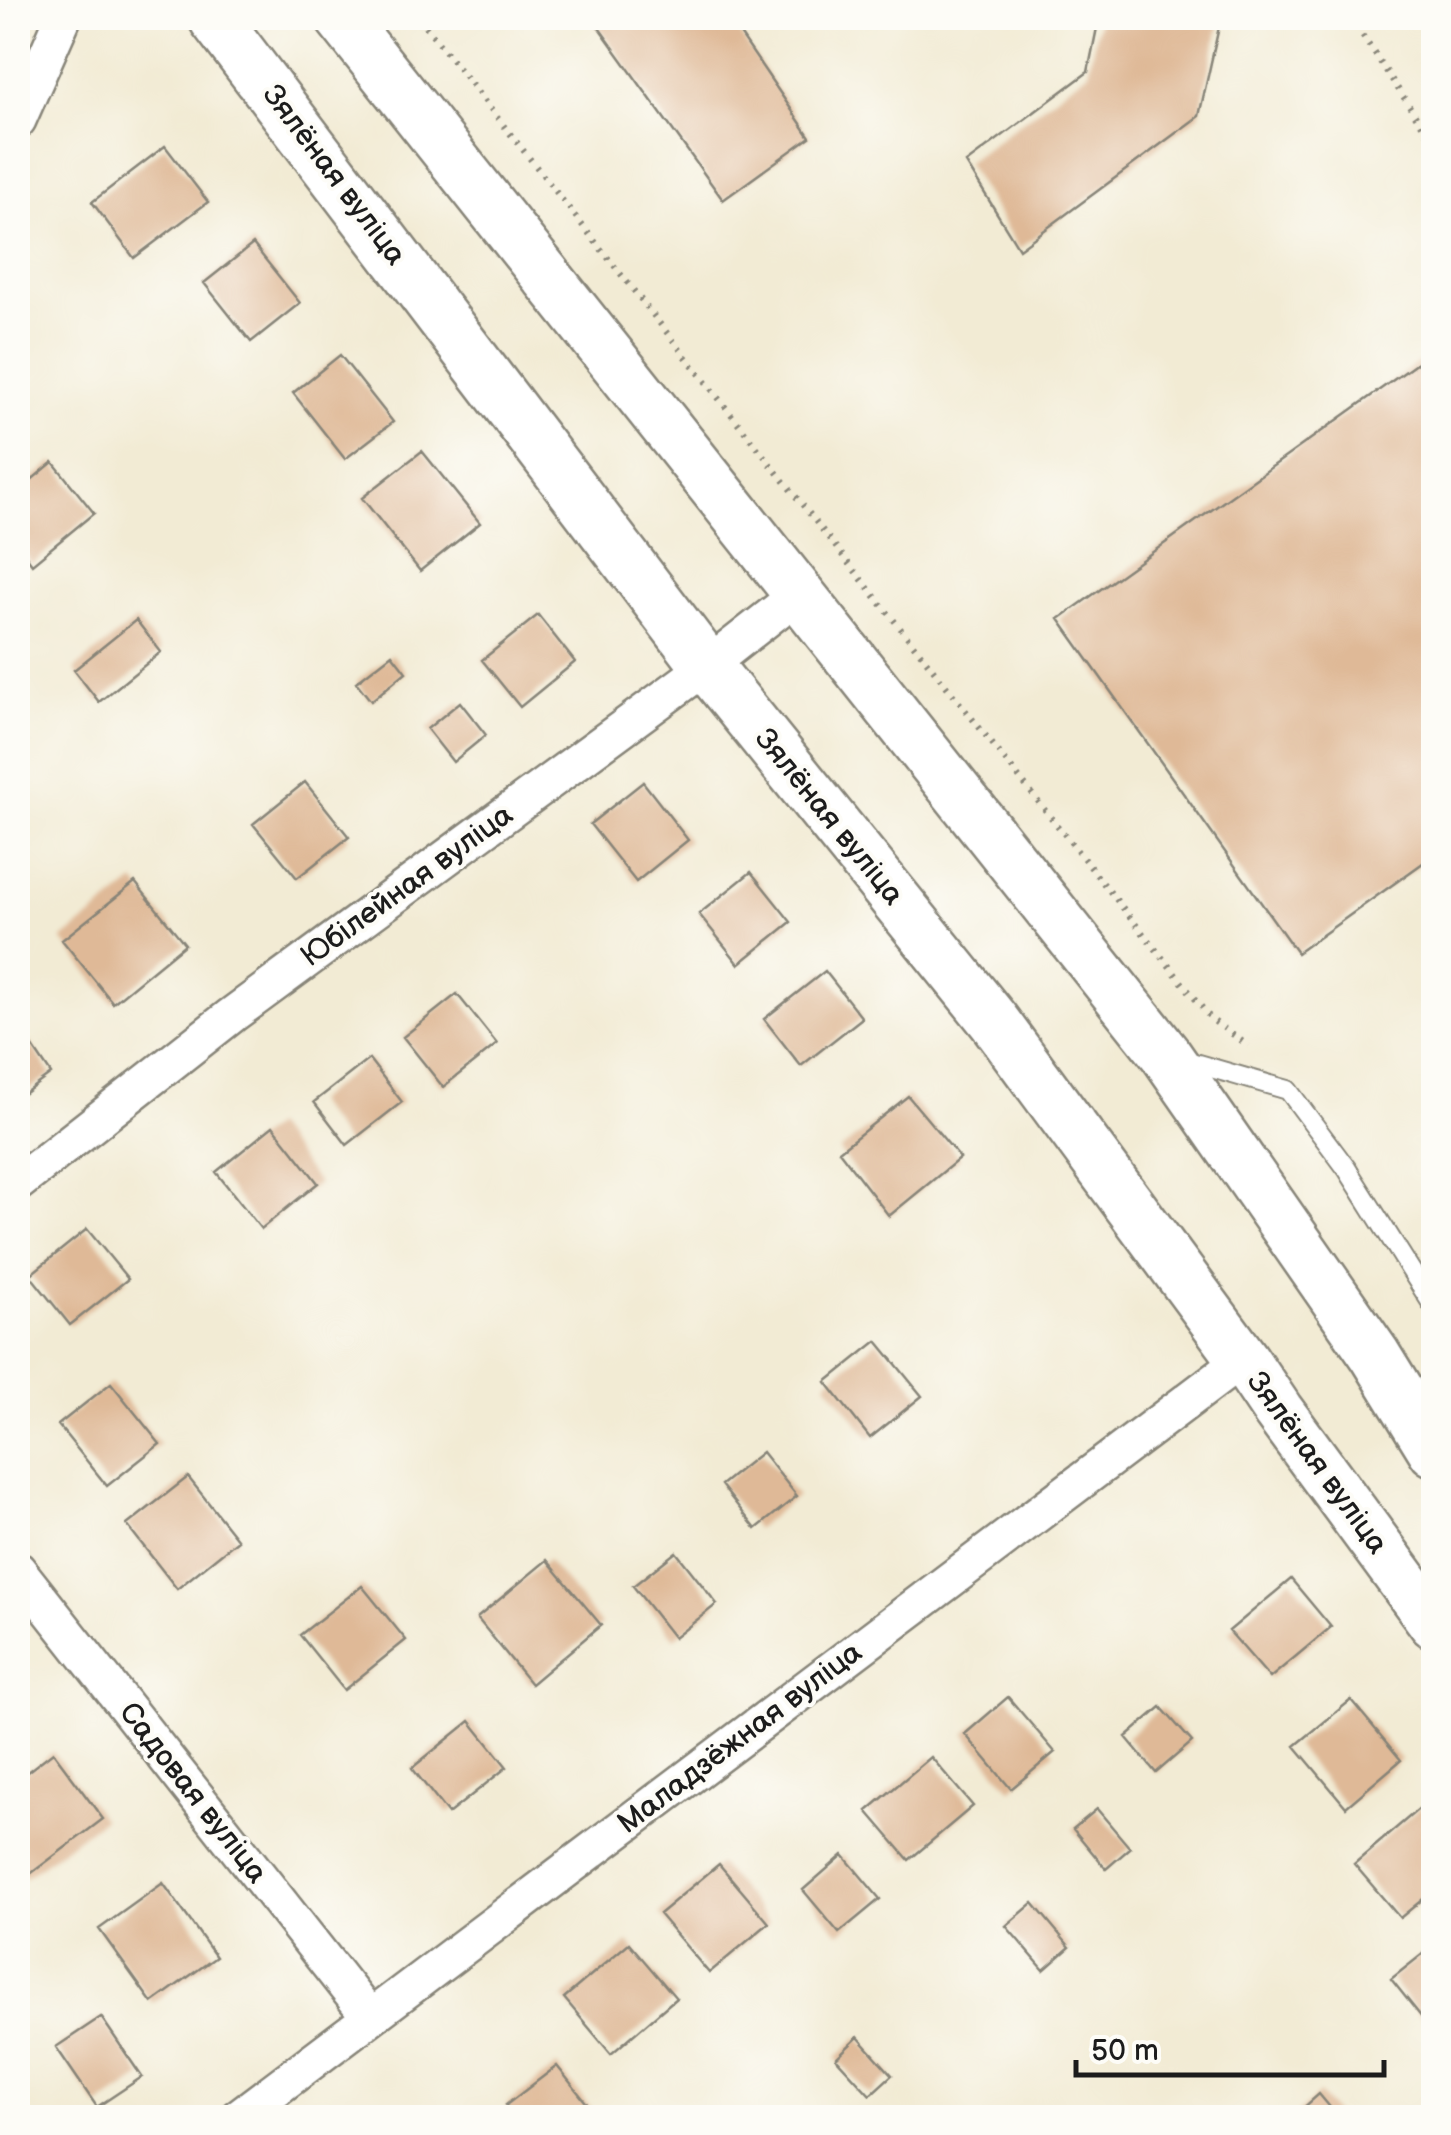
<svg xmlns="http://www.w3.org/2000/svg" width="1451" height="2135" font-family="'Balsamiq Sans',sans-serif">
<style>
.building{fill:#dfb997}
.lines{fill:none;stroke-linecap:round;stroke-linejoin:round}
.service-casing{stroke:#878478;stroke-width:22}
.minor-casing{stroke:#878478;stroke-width:40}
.secondary-casing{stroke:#878478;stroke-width:55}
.path{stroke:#878478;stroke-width:6;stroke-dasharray:2.5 8;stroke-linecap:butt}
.service{stroke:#fff;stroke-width:18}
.minor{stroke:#fff;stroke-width:35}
.secondary{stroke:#fff;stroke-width:50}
.labels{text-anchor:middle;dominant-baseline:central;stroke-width:8;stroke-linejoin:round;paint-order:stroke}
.street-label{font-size:30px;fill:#1c1c1c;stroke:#fdfcf7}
</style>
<rect width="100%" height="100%" fill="#fdfcf7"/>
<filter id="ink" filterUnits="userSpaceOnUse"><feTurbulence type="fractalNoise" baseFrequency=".01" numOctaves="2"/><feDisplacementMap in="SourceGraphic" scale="20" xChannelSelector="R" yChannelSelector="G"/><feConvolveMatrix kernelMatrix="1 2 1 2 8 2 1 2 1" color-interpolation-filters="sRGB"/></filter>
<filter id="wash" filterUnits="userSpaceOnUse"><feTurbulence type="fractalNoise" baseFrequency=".0048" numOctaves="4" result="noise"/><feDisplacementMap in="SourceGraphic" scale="40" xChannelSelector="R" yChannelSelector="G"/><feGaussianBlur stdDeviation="2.25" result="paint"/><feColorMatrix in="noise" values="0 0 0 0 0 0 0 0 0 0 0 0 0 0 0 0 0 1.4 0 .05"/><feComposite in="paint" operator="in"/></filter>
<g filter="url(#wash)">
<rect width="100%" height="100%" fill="#f2ebd4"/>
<g id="blocks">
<path class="building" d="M592,18H729L810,137L723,200Z
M1099,18H1221L1199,116L1019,249L966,163L1088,72Z
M165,146L208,202L134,258L92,202Z
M253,244L300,303L251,342L204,283Z
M1434,351V855L1297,953L1059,619Z
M340,355L393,422L345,459L293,393Z
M422,451L480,523L420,571L362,498Z
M53,462L94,513L32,564L18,545V491Z
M538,615L575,662L520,707L482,660Z
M136,620L161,652L99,702L74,670Z
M392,654L406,672L371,701L356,682Z
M460,702L486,735L453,762L427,729Z
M305,782L349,837L297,878L253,824Z
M643,782L688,840L636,882L590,824Z
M751,872L791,922L739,964L699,914Z
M135,882L185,944L113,1003L62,940Z
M825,971L862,1018L801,1066L764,1019Z
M457,994L497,1044L443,1087L403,1037Z
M18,1025L51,1074L18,1098Z
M369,1059L402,1102L347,1145L314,1102Z
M908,1096L960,1158L889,1216L839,1151Z
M273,1126L318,1183L261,1229L216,1172Z
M87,1229L128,1279L70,1325L30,1275Z
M877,1341L922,1396L870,1438L826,1382Z
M111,1383L160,1444L107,1486L58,1425Z
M762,1452L797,1496L756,1529L721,1485Z
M188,1477L238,1540L177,1589L127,1525Z
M676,1552L717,1604L674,1638L633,1586Z
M547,1560L601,1625L531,1684L477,1618Z
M1291,1579L1331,1627L1270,1678L1229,1631Z
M362,1586L406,1640L344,1690L300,1635Z
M1008,1697L1055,1752L1011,1789L965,1734Z
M1351,1700L1401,1760L1346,1807L1295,1746Z
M1161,1707L1192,1742L1156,1773L1126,1737Z
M470,1721L507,1767L448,1814L412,1768Z
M53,1752L103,1819L25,1878L18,1869V1779Z
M931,1757L973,1806L909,1860L867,1811Z
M1422,1806L1434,1820V1890L1400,1918L1354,1864Z
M1097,1809L1130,1848L1106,1869L1073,1829Z
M843,1855L880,1899L839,1933L803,1890Z
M719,1864L769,1923L709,1973L659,1914Z
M163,1883L216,1957L152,2003L99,1929Z
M1033,1903L1070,1947L1044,1970L1006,1926Z
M629,1943L676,1998L611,2054L564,1998Z
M1434,1945V2019L1427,2024L1391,1979Z
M101,2017L142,2077L97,2107L56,2047Z
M858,2037L892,2075L870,2095L836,2058Z
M557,2066L593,2111L584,2118H516L506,2105Z
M1319,2094L1339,2118H1292Z"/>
</g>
</g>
<g filter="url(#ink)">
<use href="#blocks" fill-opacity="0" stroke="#878478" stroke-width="2.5"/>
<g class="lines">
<defs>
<path id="service" d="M1184,1060L1288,1090L1347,1169L1434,1307"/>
<path id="minor" d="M18,120L63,18
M18,1183L232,1015L707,666L800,593
M18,1570L369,2016
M237,2118L1243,1359"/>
<path id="secondary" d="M214,18L707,666L993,1020L1243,1359L1278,1411L1434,1623
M341,18L1166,1055L1375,1355L1434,1451"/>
</defs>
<use href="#service" class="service-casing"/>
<use href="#minor" class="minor-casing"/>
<use href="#secondary" class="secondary-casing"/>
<path class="path" d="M419,18L827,536L1212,1020L1249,1046
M1351,18L1434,143"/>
<use href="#service" class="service"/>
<use href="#minor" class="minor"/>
<use href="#secondary" class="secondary"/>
</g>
</g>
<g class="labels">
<g class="street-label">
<text transform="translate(334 175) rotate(53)">Зялёная вуліца</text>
<text transform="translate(829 817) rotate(51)">Зялёная вуліца</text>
<text transform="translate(407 886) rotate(-36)">Юбілейная вуліца</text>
<text transform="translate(1317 1463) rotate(54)">Зялёная вуліца</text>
<text transform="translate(740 1738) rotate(-37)">Маладзёжная вуліца</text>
<text transform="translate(193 1793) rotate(52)">Садовая вуліца</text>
</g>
</g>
<rect width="1451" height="2135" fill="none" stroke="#fdfcf7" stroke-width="60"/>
<path d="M1076 2060v15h308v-15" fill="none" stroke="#1c1c1c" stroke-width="5"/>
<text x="1091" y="2060" font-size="30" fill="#1c1c1c" stroke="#fdfcf7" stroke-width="8" paint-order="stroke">50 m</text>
</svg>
